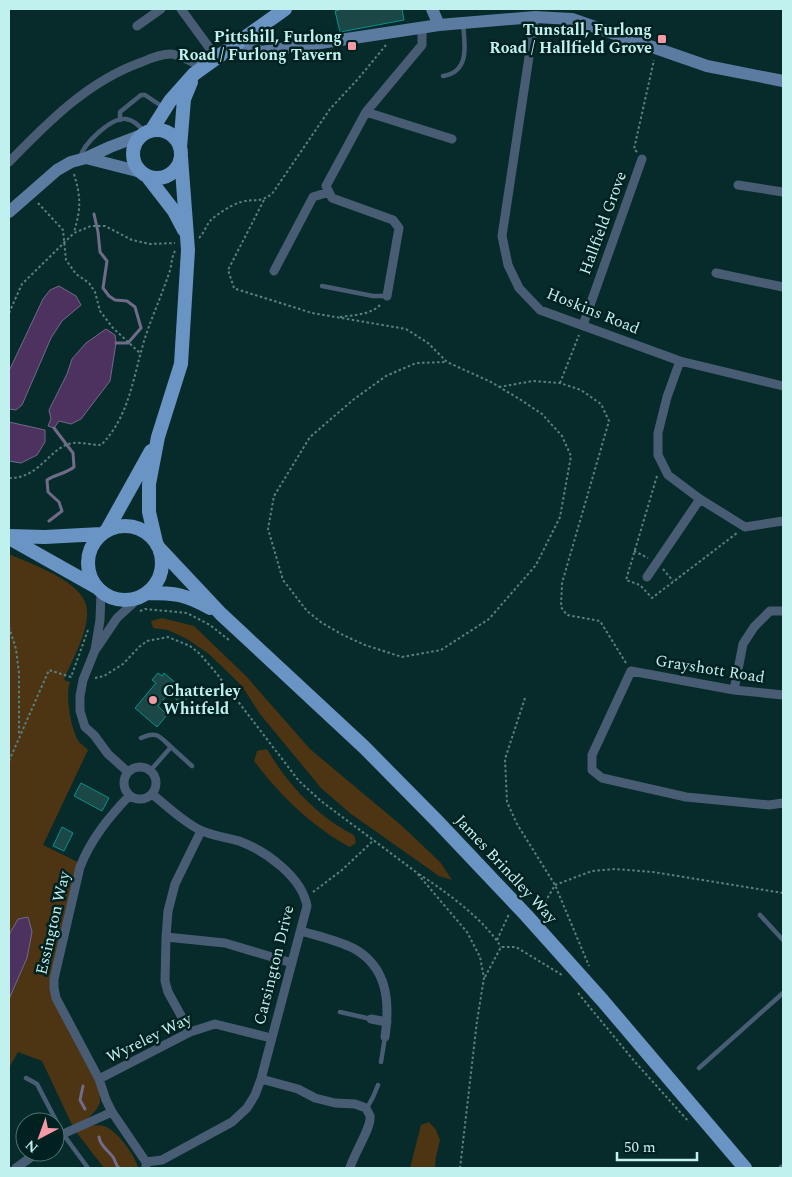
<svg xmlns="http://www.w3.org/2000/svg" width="792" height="1177" font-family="Spectral,serif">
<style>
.green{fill:#4d3413}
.water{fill:#4d315e;stroke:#706b89}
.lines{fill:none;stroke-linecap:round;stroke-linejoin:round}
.stream{stroke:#706b89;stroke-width:3}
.building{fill:#1b4846;stroke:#08918d}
.path{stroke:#588280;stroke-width:2;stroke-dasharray:2.5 2.5;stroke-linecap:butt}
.lane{stroke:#485d74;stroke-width:4.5}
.street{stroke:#485d74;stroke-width:9}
.secondary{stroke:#5b7ca0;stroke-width:12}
.primary{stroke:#6994c3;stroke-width:14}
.poi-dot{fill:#f49aa6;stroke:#002120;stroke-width:2}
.labels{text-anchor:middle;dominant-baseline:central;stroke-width:5;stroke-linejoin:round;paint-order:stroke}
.poi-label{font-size:16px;font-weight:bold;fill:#c0f1ee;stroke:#002120;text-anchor:end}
.street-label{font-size:16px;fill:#c0f1ee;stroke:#002120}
</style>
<rect width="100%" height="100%" fill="#062b2a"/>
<path class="green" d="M9,554C31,564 86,582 87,610C89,631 72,660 64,680L70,682C65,695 71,730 79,742C82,745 85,747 88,750L43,845L82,864L54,988L99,1079L100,1103L96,1110L80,1127C88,1127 97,1124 104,1126C116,1129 136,1156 138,1168H104L74,1129L42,1061L18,1052L9,1068Z
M162,618L194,626L246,676L310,749L402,826L440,862L452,880L439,876L351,814L321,788L260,714L242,686L209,654L187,639L168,630L153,628L151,621Z
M267,749C287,784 318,817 354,835L356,843L350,847C312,827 280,795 254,761L257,751Z
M429,1122L436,1130L440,1140L436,1156L435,1168H410L421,1125Z"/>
<path class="water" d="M59,286L76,296L81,305L62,321L51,338L22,405L16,410L9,409V371L43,299L50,290Z
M106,329L115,335L116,343L110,381L81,419L71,424L59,421L54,428L48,426L51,419L49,410L67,374L72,359L86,343Z
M9,422L45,430V442L37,455L21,463L9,461Z
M28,917L32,932L27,958L9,999V935L18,919Z"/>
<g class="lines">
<path class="stream" d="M94,214L98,232L100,252L107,261L103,288L109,296L115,300L127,301L135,307L141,328L128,343H116
M49,521L62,511L59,502L48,492L47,480C56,474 65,474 74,467L73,453L54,428
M83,1086L80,1100L85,1109
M99,1137C100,1146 108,1150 113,1157C116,1161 115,1165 119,1168"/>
</g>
<path class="building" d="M342,9H402L404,20L340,32L335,11Z
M158,673L162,676L164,673L190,695L182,704L169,693L158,706L167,715L157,727L135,708L156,683L152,680Z
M81,783L109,798L102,811L74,796Z
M62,827L73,833L64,851L53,846Z"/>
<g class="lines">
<path class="path" d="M637,152L634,149L654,60
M74,174C81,197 81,209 74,232
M38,203L63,230L66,260L76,274L89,283L95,292L100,311L113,328L141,354
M199,238C204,233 206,226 210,221C217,214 231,205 241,202C253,198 258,204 272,194L330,109L358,79L386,45
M234,288L228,270L264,200
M236,289L312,313L406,329L428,343L447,362L491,382L521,400L542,414L562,436L571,456L560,517L536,565L489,619L441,650L402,657L365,645L343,635L322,623L307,611L283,580L268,529L274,496L310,437L353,400L386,376L416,363L447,362
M9,313L22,284L74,233L91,226H105L132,240L150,244L175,243
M340,317C354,315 371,315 381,304
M560,383L579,335
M499,387L533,381L560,383L581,390L601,404L609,421L562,583L561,607L567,615L600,621L626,663
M657,476L626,580L640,585L652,598L737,533
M9,478C40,479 50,446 73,443C81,442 92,445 101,445C130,416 133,376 145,338C152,316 162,295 169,273C172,266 171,258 175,251
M634,551L648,558
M663,569L673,581
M140,611L145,609L187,613L210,625L229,640
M9,627L16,649L19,673V735
M95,678L104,676L123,664L139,647L147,641L168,637L190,646L200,654L217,674L299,781L321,801L416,872L467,932L480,957L484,978L477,1021L460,1168
M525,698L505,759L507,802L517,824L555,885L589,966
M9,761L49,670L71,677L88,630
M419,874C446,892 484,919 501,947
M313,892L342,870L374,840
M540,911L555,885L592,871L615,869L653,872L783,893
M497,940L509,914
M485,977L501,947H516L562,975
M578,993L635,1062L689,1122"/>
<path class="lane" d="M443,76C470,72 465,45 463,24
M120,120V112L141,95H145L163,107
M80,158C83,144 111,117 126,119C134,120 139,126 145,132
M322,286L373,296H387
M141,738C157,731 159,736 171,747
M150,771L171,747L192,766
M760,915L783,940
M340,1012L371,1019
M381,1062L385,1037
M699,1068L783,993
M26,1078L37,1084L63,1134L88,1168
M367,1108L373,1097L378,1085
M781,1167L783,1166"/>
<path class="street" d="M181,9L216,57
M535,17L502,236L508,265L519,288L540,310L680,361L783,386
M137,26L161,9
M422,28V45L366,112L452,139
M366,112L326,186L332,198L393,220L399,228L387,296
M9,162C48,122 88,81 142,62C151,58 161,54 171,54C179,54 195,64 203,67
M738,185L783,192
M274,271L313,197L329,192
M716,273L783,287
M583,325L642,159
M680,361L667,397L658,433V455L668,475L700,499L745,527L783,521
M647,577L700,499
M101,592L100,620L95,650L83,680L80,696V711L85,727L94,735L108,754L128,772
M96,649L117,618L141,596
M734,690L743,644L754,627L770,611H783
M783,695L734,690L631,671L592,755V770L602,778L686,797L769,805L783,803
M124 783a16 16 0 1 1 32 0a16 16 0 1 1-32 0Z
M129,796C109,817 91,839 80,867L54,979V988L56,998L99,1079L106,1100L112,1112L146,1162V1168
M301,931C318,936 337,940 353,948C388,967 390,1002 385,1037
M166,937L225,943L292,963
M371,1019L387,1022
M190,1032L168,992L165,981L166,937L168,911L175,884L201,831
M99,1079L190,1032L215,1024L271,1038
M261,1079L298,1089L315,1098L335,1103L355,1104L366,1108C367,1111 369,1113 370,1116C372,1127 353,1155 350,1168
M55,1140L63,1134L112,1112
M146,1162L162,1160L232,1122L247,1108L255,1095L261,1079L307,906C302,877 266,851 239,841C226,837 211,836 198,829C181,820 167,806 152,794
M16,1168L38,1152"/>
<path class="secondary" d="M432,9L439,25
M240,42L261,52L439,25L535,17L572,19L707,66L783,81
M86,158L141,172
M9,212L57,170L71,162L86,158L110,147L144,134"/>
<path class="primary" d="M133 154a24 24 0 1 1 48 0a24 24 0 1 1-48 0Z
M151,131L170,101L194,74L285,9
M180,148L184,99L191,82
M147,176L174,211L184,230
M88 563a37 37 0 1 1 74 0a37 37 0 1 1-74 0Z
M107,530L151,451
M9,536L45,537L101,534
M9,538L96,587
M156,542L149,512V484L158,437L181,364L188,250L181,157
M159,548L221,614L364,747L438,822L526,915L603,1001L745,1168
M147,593C175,593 185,594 210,608"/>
</g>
<g class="poi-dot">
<rect x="657" y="34" width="10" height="10" rx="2.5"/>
<rect x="347" y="41" width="10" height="10" rx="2.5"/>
<circle cx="153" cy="700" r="5"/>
</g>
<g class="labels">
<g class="poi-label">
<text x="652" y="30">Tunstall, Furlong<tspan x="652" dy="18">Road / Hallfield Grove</tspan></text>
<text x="342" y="37">Pittshill, Furlong<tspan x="342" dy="18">Road / Furlong Tavern</tspan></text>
<text x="163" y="691" text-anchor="start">Chatterley<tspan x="163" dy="18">Whitfeld</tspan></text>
</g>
<g class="street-label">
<text transform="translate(603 223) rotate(-70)">Hallfield Grove</text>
<text transform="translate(593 311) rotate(22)">Hoskins Road</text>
<text transform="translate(710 669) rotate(9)">Grayshott Road</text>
<text transform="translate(506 869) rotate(47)">James Brindley Way</text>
<text transform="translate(53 923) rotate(-77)">Essington Way</text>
<text transform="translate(274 965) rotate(-76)">Carsington Drive</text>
<text transform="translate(149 1038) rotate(-26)">Wyreley Way</text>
</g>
</g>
<rect width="792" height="1177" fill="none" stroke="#c0f1ee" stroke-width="20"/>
<g transform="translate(40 1137) rotate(221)"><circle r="24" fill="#002120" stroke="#4d7472"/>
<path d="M0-4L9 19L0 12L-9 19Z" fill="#f49aa6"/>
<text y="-8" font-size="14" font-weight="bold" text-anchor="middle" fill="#c0f1ee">N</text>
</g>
<path d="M617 1152v8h80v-8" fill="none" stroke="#c0f1ee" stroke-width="2.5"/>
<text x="624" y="1152" font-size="15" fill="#c0f1ee" stroke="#002120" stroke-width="4" paint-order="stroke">50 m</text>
</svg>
